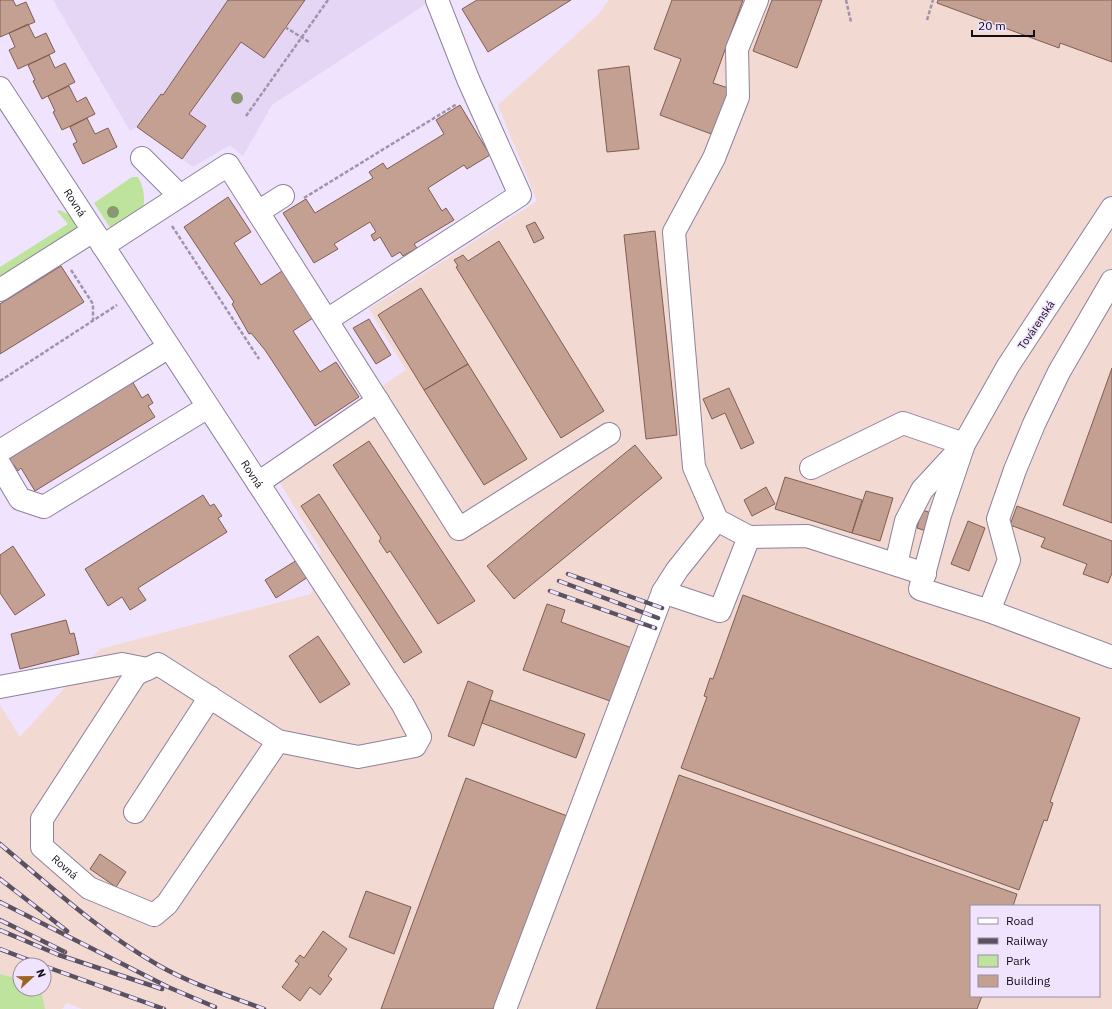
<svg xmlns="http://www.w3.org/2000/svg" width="1112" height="1009" font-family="'IBM Plex Sans',sans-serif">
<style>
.built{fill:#e6d6f5}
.industrial{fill:#f2d9d1;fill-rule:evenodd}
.green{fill:#bee39c}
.building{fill:#c4a093;stroke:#7f5e53}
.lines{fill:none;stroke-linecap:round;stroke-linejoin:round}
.minor-casing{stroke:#8f809e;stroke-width:24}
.path{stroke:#9f94a9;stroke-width:2.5;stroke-dasharray:4 2;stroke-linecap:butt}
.minor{stroke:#fff;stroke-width:22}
.rail-casing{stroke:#5a5261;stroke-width:4.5}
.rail{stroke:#f0e3fd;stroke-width:3;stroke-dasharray:9;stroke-linecap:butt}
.tree{fill:#8a9872}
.labels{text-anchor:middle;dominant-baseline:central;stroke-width:3;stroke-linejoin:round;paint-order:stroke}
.street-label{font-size:11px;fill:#130d18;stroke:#f0e3fd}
</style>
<rect width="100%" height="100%" fill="#f0e3fd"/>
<path class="built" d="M53,0H432L272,105L243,156L230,145L193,167L137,127L130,131Z"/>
<path class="industrial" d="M609,0H1112V1009H82L67,1003L62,1009H45L41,989H44V965H20V979L0,974V705L20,737L100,649L311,594L321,551L268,463L406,370L369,309L537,201L498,105L598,15ZM971,906H1099V996H971Z"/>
<path class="green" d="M132,177H138C144,187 146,201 142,212L111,229L94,203Z
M59,210C70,214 76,219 76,231L0,283V267L68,224L57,211Z
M0,974L20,979V989H41L45,1009H0Z"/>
<path class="building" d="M0,0H13L16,6L26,2L35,22L0,37Z
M228,0H305L264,58L241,42L189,114L206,126L182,159L137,127L161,94L163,95Z
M477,0H571L488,52L462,9Z
M672,0H743L713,83L731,89L714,135L660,115L681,59L654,49Z
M772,0H822L797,68L753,51Z
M938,0H1112V62L1060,43L1059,48L937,3Z
M28,24L35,38L46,33L55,52L18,69L9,50L15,47L9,33Z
M49,55L55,68L65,63L75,82L42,99L33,81L35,80L28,65Z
M629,66L639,149L607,152L598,70Z
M69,86L77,102L86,97L95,114L62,130L53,112L55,111L48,96Z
M460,105L490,155L467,169L464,165L428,188L442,211L446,208L454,220L414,244L417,248L403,256L400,252L392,257L380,237L374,241L371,235L376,232L370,222L334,244L338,249L314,263L283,213L306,199L315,213L373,178L369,172L383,163L387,169L444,134L436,120Z
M87,118L95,134L108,128L117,147L83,164L73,144L77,142L70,127Z
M228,197L251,232L234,243L261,285L285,269L316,316L293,331L320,372L336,362L359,397L315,426L265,350L251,333L249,334L232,304L234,302L184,227Z
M535,222L544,238L534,243L526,226Z
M655,231L677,435L646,439L624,235Z
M499,241L604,411L561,438L456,267L458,266L454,260L463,255L468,261Z
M61,266L84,302L0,354V304Z
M421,288L468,364L424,390L378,315Z
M369,319L391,355L376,364L353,328Z
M468,364L527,459L484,485L424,390Z
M1112,368V523L1063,505Z
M132,381L142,398L148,394L153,403L148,406L155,417L35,491L21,468L18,471L14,465L12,466L7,458Z
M729,388L754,443L741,449L725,413L712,419L703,399Z
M369,441L475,601L438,624L390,551L387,553L379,541L381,538L333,465Z
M635,445L662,478L514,599L487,566Z
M785,477L862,500L852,533L775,509Z
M766,487L775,504L752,516L744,500Z
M866,491L893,498L880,541L852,533Z
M319,494L422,652L404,663L301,506Z
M203,495L210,506L214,504L222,516L218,518L227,532L138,588L146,600L130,610L122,597L108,606L85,569Z
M1017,506L1112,541V573L1108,583L1083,574L1087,564L1041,547L1045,538L1010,525Z
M922,510L932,513L926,531L917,528Z
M968,521L985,528L969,571L951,564Z
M13,546L45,595L15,615L0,593V555Z
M297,560L308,577L276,598L265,580Z
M743,595L1080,718L1050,802L1053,803L1047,821L1044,820L1019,890L681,768L707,697L704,696L710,678L713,679Z
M547,604L565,610L561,622L632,648L613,702L523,670Z
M66,620L70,634L74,633L79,654L20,669L11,634Z
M318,636L350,684L320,703L289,656Z
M468,681L493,691L474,746L448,736Z
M490,700L585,734L576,758L482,723Z
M679,775L1017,894L1013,906H971V996H982L977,1009H596Z
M466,778L570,817L500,1009H381Z
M100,854L126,872L116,887L90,869Z
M366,891L411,907L394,954L349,937Z
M323,931L347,949L328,976L332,979L320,995L310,987L300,1001L282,987L299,964L295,961L300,955L304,958Z"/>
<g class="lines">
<defs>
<g id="minor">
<path d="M757,0L737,49L738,97L714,158L674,232L694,467L717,520L749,537L807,536L925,574"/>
<path id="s1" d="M0,88L403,705L420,737L415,746L358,757L278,741L158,664L136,674L42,819V847L89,888L154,915L167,904L278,741"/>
<path d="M142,158L180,196L228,165L459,529L609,434"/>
<path d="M1112,208L1008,366L964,444L940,515L920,589L989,611L1112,657"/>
<path d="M258,212L283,196"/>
<path d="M103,246L180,196"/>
<path d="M0,290L93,231"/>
<path d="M327,320L520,195L468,79L437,0"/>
<path d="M0,451L169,347"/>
<path d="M0,465L20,499L44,507L208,407"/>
<path d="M811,468L903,423L964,444"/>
<path d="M258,483L378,401"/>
<path d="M896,564L906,521L922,490L959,450"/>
<path d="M663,592L720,611L749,537"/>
<path d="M989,611L1009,560L998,519L1015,470L1034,424L1059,372L1112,281"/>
<path d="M0,687L122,664L147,669"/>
<path d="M135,812L210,697"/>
<path d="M505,1009L663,592L677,570L717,520"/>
</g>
</defs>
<use href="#minor" class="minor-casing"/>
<path class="path" d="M846,0L851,22
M927,20L933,0
M285,27L309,42
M246,116L328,0
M304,198L457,104
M172,226L259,359
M71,270L93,304V320
M0,381L117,305"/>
<use href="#minor" class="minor"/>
<defs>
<path id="rail" d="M568,574L662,608
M559,581L658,618
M550,591L655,628
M0,844C51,887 100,932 158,965C191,984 229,996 264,1009
M0,879L67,931
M0,902L168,987L215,1007
M0,920L65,952
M0,930L59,955L162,989
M0,949L42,965
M44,966L164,1009"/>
</defs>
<use href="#rail" class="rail-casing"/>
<use href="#rail" class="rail"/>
</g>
<g class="tree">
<circle cx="237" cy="98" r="6"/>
<circle cx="113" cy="212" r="6"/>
</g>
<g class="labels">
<g class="street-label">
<text stroke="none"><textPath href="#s1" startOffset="137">Rovná</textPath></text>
<text transform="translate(1036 325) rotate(-56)">Továrenská</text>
<text stroke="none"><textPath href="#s1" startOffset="461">Rovná</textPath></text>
<text stroke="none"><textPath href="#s1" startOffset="1321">Rovná</textPath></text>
</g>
</g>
<rect x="970" y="905" width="130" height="92" fill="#f0e3fd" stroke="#988da1"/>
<rect x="978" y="918" width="20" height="6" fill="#ffffff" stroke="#988da1"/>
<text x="1006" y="925" font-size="12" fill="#130d18">Road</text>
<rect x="978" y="938" width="20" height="6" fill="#5a5261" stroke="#988da1"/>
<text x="1006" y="945" font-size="12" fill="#130d18">Railway</text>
<rect x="978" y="955" width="20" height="12" fill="#bee39c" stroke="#988da1"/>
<text x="1006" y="965" font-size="12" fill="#130d18">Park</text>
<rect x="978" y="975" width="20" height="12" fill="#c4a093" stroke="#988da1"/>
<text x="1006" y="985" font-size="12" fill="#130d18">Building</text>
<g transform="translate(32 977) rotate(68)"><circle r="19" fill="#f0e3fd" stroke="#988da1"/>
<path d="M0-3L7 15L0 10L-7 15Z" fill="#9c6321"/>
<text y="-6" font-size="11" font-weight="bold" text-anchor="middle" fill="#130d18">N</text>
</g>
<path d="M972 30v6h62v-6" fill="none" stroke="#130d18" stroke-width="2"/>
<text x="978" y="30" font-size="12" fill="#130d18" stroke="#f0e3fd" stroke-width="3" paint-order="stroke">20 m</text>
</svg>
